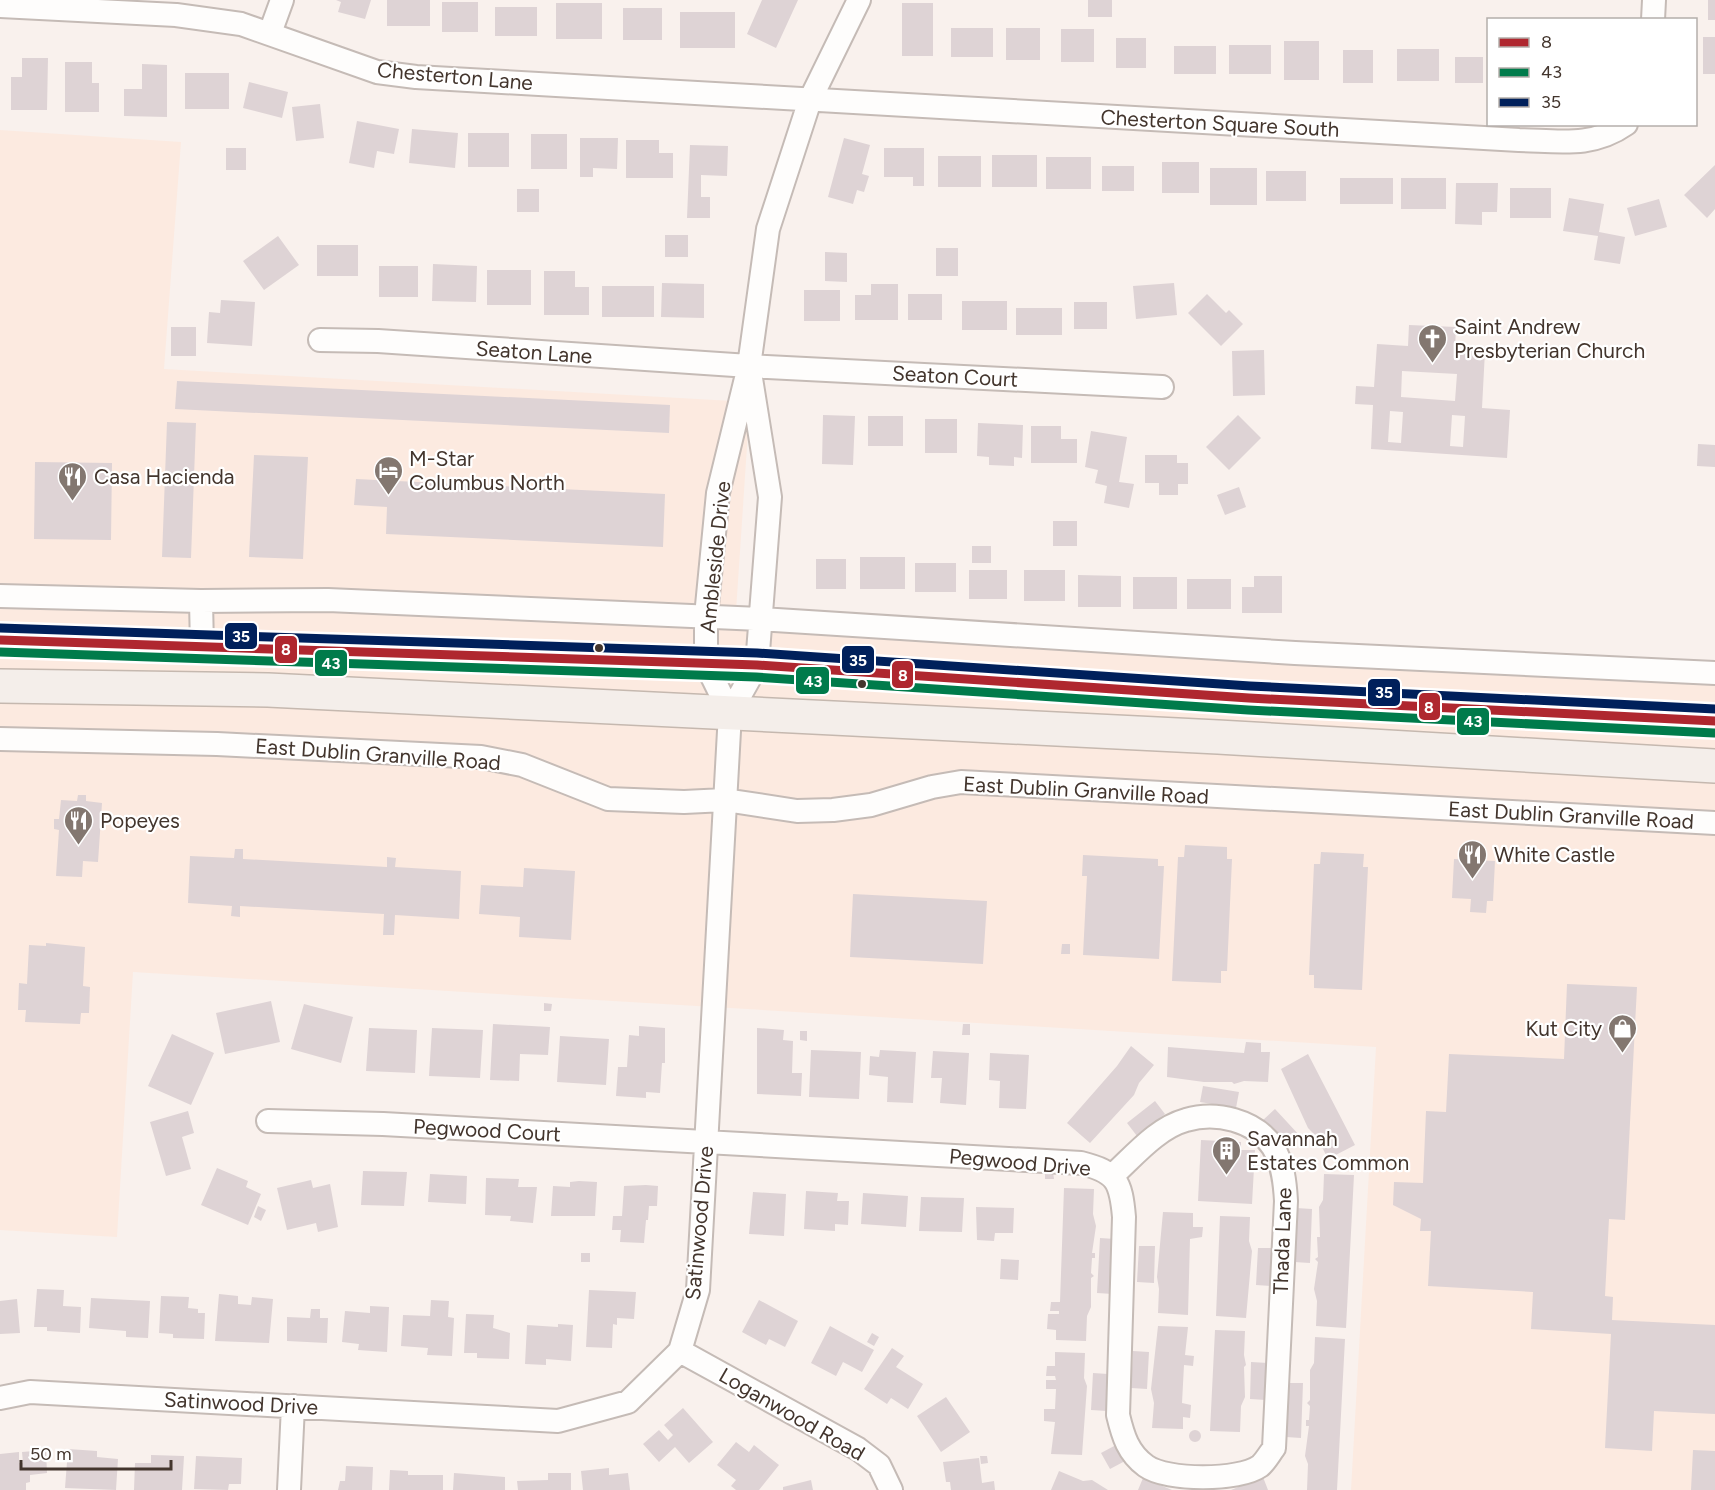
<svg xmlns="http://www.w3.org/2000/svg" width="1715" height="1490" font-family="Figtree,sans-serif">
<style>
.built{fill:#fceae0}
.building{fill:#ded3d5;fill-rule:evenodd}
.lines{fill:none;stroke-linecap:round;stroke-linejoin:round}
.minor-casing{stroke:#c5bbb6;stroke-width:26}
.primary-casing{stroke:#c5b8af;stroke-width:36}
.minor{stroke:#fefdfc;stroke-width:22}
.primary{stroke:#f4eeea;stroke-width:33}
.bus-1-casing{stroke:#fff;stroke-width:14}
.bus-2-casing{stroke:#fff;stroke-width:14}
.bus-3-casing{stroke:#fff;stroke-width:14}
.bus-1{stroke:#af272f;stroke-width:9}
.bus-2{stroke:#007b4b;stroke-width:9}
.bus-3{stroke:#00205b;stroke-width:9}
.bus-dot{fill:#43352d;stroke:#fff;stroke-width:2}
.labels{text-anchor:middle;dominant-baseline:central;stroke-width:4.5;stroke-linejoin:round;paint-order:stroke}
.street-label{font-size:21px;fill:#43352d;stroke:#fff}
.poi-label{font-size:21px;fill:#43352d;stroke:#fff;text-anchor:start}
.line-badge{stroke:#fff;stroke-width:2}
.badge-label{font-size:16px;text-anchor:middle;font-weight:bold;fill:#fff}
</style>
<rect width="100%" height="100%" fill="#f9f1ed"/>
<path class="built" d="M0,130L181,142L164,369L750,402L735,626L1715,675V1490H1351L1376,1047L133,972L117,1237L0,1230Z"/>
<path class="building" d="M336,0H371L365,19L338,12L341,2Z
M387,0H430V26H387Z
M762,0H798L776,48L747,34Z
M1088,0H1112V17H1088Z
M1708,0H1715V20H1708Z
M442,2H478V32H442Z
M556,3H602V39H556Z
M902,3H933V56H902Z
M495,7H537V36H495Z
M623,8H662V40H623Z
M680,12H735V48H680Z
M951,28H993V57H951Z
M1006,28H1040V60H1006Z
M1061,29H1094V62H1061Z
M1703,37H1715V74H1703Z
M1116,38H1146V68H1116Z
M1284,41H1319V80H1284Z
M1229,45H1271V74H1229Z
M1174,46H1216V74H1174Z
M1397,49H1439V81H1397Z
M1343,50H1373V83H1343Z
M1455,57H1483V83H1455Z
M22,58H48L47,110H11V77H22Z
M65,62H92V83H99V112H65Z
M142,64L167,65V117L124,116V89H142Z
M185,73H229V109H185Z
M249,82L288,92L282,118L243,108Z
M320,104L324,138L296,141L292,107Z
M357,121L399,129L394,154L377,151L374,168L349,163Z
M412,129L458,133L455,168L409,163Z
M468,133H509V167H468Z
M531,134H567V169H531Z
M580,138H618L617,169L593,168V177H580Z
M844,138L870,145L862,174L869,176L864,192L857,190L853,204L828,197Z
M626,140H659V153H673V178H626Z
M690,145L728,146L727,176L701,175V197H710V218H687Z
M226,148H246V170H226Z
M884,148H924V186H913V177H884Z
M992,155H1037V187H992Z
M938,156H981V187H938Z
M1046,157H1091V189H1046Z
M1162,162H1199V193H1162Z
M1715,165V209L1707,218L1684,195Z
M1102,166H1134V191H1102Z
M1210,168H1257V205H1210Z
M1266,171H1306V201H1266Z
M1340,178H1393V204H1340Z
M1401,178H1446V209H1401Z
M1456,183H1498L1497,212H1482V225L1455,224Z
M1510,188H1551V218H1510Z
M517,189H539V212H517Z
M1569,198L1604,204L1599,232L1625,237L1620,264L1594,260L1598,236L1563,231Z
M1659,199L1667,227L1635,236L1627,208Z
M665,235H688V257H665Z
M278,236L299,265L264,290L243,261Z
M317,245H358V276H317Z
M936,248H958V276H936Z
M825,252L847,253V282L825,281Z
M433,264L477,266L476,302L432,301Z
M379,266H418V297H379Z
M487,270H531V305H487Z
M544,271H575V287H589V315H544Z
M662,283L704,284V318L661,317Z
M1174,283L1177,315L1136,319L1133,286Z
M871,284H898V320H855V295H871Z
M602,286H654V317H602Z
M804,290H840V321H804Z
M908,294H942V320H908Z
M1207,294L1226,313L1229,310L1243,324L1221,346L1188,313Z
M221,300L255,302L252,346L207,343L209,312L220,313Z
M962,301H1007V330H962Z
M1074,302H1107V329H1074Z
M1016,308H1062V335H1016Z
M1409,325L1456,327L1455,349L1485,351L1482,408L1510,410L1507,458L1371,449L1373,405L1355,404L1356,386L1374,387L1377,344L1408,346ZM1402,371L1457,374L1455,401L1401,397ZM1390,411L1403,412L1401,443L1388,442ZM1452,415L1465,416L1463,447L1450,446Z
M171,327H196V356H171Z
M1264,350L1265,395L1233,396L1232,351Z
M177,381L670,405L669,433L175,409Z
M823,415L855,416L853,465L822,464Z
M1238,415L1261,438L1229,470L1206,447Z
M868,416H903V446H868Z
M925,419H957V453H925Z
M167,422L196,423L191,558L162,557Z
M978,423L1023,425L1022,458L1014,457V466L989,465V457L977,456Z
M1031,426H1061V439H1077V463H1031Z
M1091,431L1127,437L1119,482L1134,484L1129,508L1104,503L1107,486L1095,483L1098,470L1085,467Z
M1698,444L1715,445V467L1697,466Z
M254,455L308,457L303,559L249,557Z
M1145,455H1177V463H1188V484H1178V495H1159V483H1145Z
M35,462L112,463L111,540L34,539Z
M356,479L665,494L663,547L386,534L387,507L354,505Z
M1239,487L1246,507L1225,515L1217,495Z
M1053,521H1077V546H1053Z
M972,546H991V563H972Z
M860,557H905V589H860Z
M816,559H846V589H816Z
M915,563H956V592H915Z
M969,570H1007V599H969Z
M1024,570H1065V601H1024Z
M1078,575L1121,576V607H1078Z
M1254,576H1282V613H1242V587H1254Z
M1133,577H1177V609H1133Z
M1187,579H1231V609H1187Z
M78,795H86V801L102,803L98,862L83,861L82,877L56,876L59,830L54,829V819H59L61,800L77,801Z
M1185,845L1227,847V859H1232L1227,971H1221V983L1172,981L1178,857H1184Z
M235,849H243V859L387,867V857L396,858L395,867L461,871L459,919L395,915L394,935H383L384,914L240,906V917L231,916L232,906L188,903L190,856L234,858Z
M1321,852L1364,854L1363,867H1368L1362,990L1314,988V975H1309L1314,864H1320Z
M1083,855L1158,859V866H1164L1159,959L1083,955L1087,876H1082Z
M1454,859L1495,861L1493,901H1487L1486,913L1470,912L1471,899L1452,898Z
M524,868L575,871L571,940L519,937L520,917L479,914L481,885L523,887Z
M853,894L987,901L983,964L850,957Z
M46,943L85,947L83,986L90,987L89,1013H81L80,1024L25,1022L26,1010H18L19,983L27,984L29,945L46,946Z
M1062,944H1070V954H1061Z
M1567,984L1637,987L1625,1220L1609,1219L1605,1296L1613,1297L1612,1320L1715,1325V1414L1654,1411L1652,1451L1605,1448L1611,1334L1531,1329L1533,1292L1428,1286L1431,1231H1420L1421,1219L1393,1205L1394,1182L1423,1183L1426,1111L1446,1112L1449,1054L1564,1059Z
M271,1001L280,1042L225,1054L216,1013Z
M544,1003L552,1004L551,1011H544Z
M304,1004L353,1017L341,1063L291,1049Z
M493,1024L550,1027L548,1055L520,1054L519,1081L490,1080Z
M963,1024H970V1035H962Z
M639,1026L665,1028V1063H662L660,1093L646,1092V1098L616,1096L618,1067H627L629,1035L639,1036Z
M369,1028L417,1030L415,1073L366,1071Z
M432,1028L483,1030L480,1078L429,1076Z
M757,1028L784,1030L783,1040L793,1041L792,1073H802L801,1096L757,1094Z
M800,1031H807V1041L800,1040Z
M172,1034L214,1053L191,1105L148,1086Z
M560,1036L609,1039L606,1085L557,1082Z
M1246,1042L1261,1043V1052H1270L1268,1082L1244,1081L1234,1084L1232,1082H1204L1167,1077L1168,1047L1244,1053Z
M1131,1046L1154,1065L1139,1083L1134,1095L1090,1143L1067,1123L1117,1066Z
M811,1050L861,1052L859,1099L809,1097Z
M880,1050L916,1052L913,1103L887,1102L888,1077L869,1075L870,1056L879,1057Z
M933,1051L969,1053L966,1105L940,1103L942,1078H931Z
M990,1053L1029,1055L1026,1109L999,1108L1000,1081L989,1080Z
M1308,1054L1355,1145L1328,1159L1317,1137L1308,1128L1281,1069Z
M1203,1086L1239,1092L1236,1108L1200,1102Z
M1155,1101L1165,1114L1137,1136L1127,1123Z
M1275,1109L1300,1136L1287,1148L1262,1121Z
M188,1111L194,1133L182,1137L191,1169L166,1176L150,1122Z
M1201,1140L1241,1142V1150H1255L1252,1204L1198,1201Z
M217,1168L248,1181L246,1187L261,1194L248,1225L201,1205Z
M363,1171L407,1172L404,1206L361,1205Z
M1045,1172H1053L1054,1179H1045Z
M430,1174L467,1176L466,1204L428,1202Z
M1324,1174L1354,1175L1346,1328L1316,1326L1317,1301L1314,1289L1318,1262L1315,1259L1318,1257L1317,1237H1320L1319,1207L1323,1200Z
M486,1178L519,1179L518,1187H537L533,1223L510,1221L511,1216L485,1215Z
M311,1180L313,1188L330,1184L338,1227L318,1232L316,1223L287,1230L277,1188Z
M579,1181L597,1182L595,1216H551L553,1186L570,1187V1182Z
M646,1185L658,1186L657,1206H649L648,1220H646L644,1243L620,1242L621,1230H612L613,1216H622L624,1186Z
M1064,1188L1094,1189L1093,1214L1096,1226L1092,1253H1095V1258H1092L1091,1273L1094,1276L1091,1278V1307L1087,1316L1086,1341L1056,1340V1330L1047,1329L1048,1314H1059V1311H1050L1051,1302H1060Z
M806,1191L838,1193L837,1201H849L848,1225L835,1224V1231L804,1229Z
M753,1192L786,1194L784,1236L749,1234Z
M863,1193L908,1196L906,1227L861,1224Z
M921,1197L964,1198L962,1232L919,1231Z
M258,1206L266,1210L261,1221L254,1217Z
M976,1207L1014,1208L1013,1233H995L994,1241L977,1240Z
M1296,1208L1312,1209L1310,1263L1294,1262Z
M1163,1212L1193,1213V1227H1203L1202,1237L1190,1239L1188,1315L1158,1313L1159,1289L1157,1277Z
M1220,1216L1250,1217L1249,1241L1252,1251L1246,1318L1216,1316Z
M1100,1238L1115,1239L1113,1294L1097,1293Z
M1139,1246H1155L1154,1283L1137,1282Z
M1258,1248H1273L1271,1286L1256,1285Z
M581,1253H590V1262H581Z
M1001,1259L1019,1260L1018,1280L1000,1279Z
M37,1289L64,1290L63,1306L81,1307L80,1333L47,1331V1327H34Z
M589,1290L636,1292L634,1319L617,1318V1325L613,1324L612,1348L586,1347Z
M219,1294L238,1296V1304L251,1305L252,1297L273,1299L269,1343L215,1341Z
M161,1296L189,1297L188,1308L198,1309V1313H205L204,1339L173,1338V1334L159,1333Z
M91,1298L150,1301L148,1338L126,1337V1331L89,1328Z
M17,1299L20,1333L0,1334V1301Z
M431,1300L449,1301L448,1317L454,1318L452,1356L427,1355L428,1348L401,1346L403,1315L430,1316Z
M759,1300L798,1321L785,1347L769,1339L766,1345L742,1332Z
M370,1306L389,1307L387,1352L358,1350L359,1344L342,1342L345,1311L370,1313Z
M311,1309H320V1318H328L327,1343L287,1341V1317L310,1318Z
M466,1314L494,1315L493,1328L510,1333L509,1359L477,1358V1353H464Z
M558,1324L573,1325L571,1361L546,1359V1365L525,1364L527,1325L558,1327Z
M830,1326L874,1350L862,1372L843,1362L836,1376L811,1363Z
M1158,1326L1188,1327L1185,1355L1194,1356L1193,1366L1184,1365L1182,1403L1191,1405L1190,1418L1183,1417V1429L1152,1428L1154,1403L1151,1389Z
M1215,1330L1245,1331L1244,1355L1246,1365L1244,1367L1245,1397L1241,1406L1240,1432L1210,1431Z
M872,1333L879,1337L874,1346L867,1342Z
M1315,1337L1345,1339L1337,1490H1307L1308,1464L1305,1456L1309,1426H1306V1420H1309L1310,1406L1307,1403L1310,1400V1370L1314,1363Z
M892,1348L904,1356L896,1367L923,1384L908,1409L891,1398L887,1404L864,1389Z
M1133,1351L1149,1352L1147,1389L1131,1388Z
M1055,1352L1085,1353L1084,1378L1087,1386L1082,1455L1051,1454L1055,1422L1044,1421V1409H1055L1056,1389H1046V1380H1056L1055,1376H1046L1047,1366H1055Z
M1251,1362L1268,1363L1266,1400L1250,1399Z
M1093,1373L1108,1374L1107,1411L1091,1410Z
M1288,1383H1303L1301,1438L1286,1437Z
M946,1397L970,1432L941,1452L917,1416Z
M683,1408L713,1442L689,1463L675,1447L659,1462L643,1444L659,1430L668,1440L673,1435L664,1425Z
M1189 1436a6 6 0 1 1 12 0a6 6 0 1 1-12 0Z
M736,1442L749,1452L754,1445L779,1465L759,1490H736L731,1486L736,1480L717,1465Z
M1116,1445L1125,1461L1110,1469L1101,1453Z
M68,1449L97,1451V1457L118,1459L116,1490L65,1488Z
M46,1450L47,1473L30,1475V1482L26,1483V1490H0V1454L19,1452V1463H23L22,1452Z
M1693,1450L1715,1451V1490H1691Z
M151,1455L184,1456L182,1490H134L135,1463H151Z
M196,1456L242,1458L241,1484H229L228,1490L194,1489Z
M980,1456H987L988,1463L981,1464Z
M979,1458L982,1483L994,1481L995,1490H951L950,1482H946L943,1462Z
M346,1466L373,1467L372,1490H338L340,1481H345Z
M609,1468V1475L628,1473L630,1490H583L581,1471Z
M390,1470L408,1471V1475H443V1490H389Z
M1059,1471L1083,1481L1092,1480L1108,1490H1051Z
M454,1473L505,1477V1490H453Z
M548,1473H571V1490H518L517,1481L548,1480Z
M1263,1477L1268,1490H1231Z
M1143,1478L1172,1490H1138Z
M811,1480L813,1490H783V1487Z"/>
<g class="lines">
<defs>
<path id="minor" d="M0,6L176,15L241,24L377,72L416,77L1519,140C1559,141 1592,148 1626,124
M1653,20L1654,0
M270,33L282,0
M320,340L378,341L749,366L1162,387
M0,596L201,601L328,600L760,619L1295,653L1715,673
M201,601L202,647
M730,713L706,664V616L718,493L749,366L768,229L810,100L859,0
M0,739L217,744L481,757L522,765L608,799L684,802L725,800L797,811L833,810L871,805L932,787L961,782L1715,823
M268,1121L383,1124L1081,1163C1117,1172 1121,1182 1124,1217L1118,1415C1123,1436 1128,1453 1146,1466C1167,1481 1239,1481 1260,1466C1265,1462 1270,1453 1274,1448L1286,1201C1285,1183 1283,1163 1273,1147C1255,1120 1216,1111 1186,1120C1157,1128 1134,1156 1113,1175
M680,1351L858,1449L879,1465L891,1490
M0,1398L30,1392L558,1421L628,1402L680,1351L698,1290L730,713L757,665L770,497L749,366
M289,1490L293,1406"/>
<path id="primary" d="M0,640L757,665L1249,698L1715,721
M0,686L268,690L1218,737L1715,766"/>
</defs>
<use href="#minor" class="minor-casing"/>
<use href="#primary" class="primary-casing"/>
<use href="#minor" class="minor"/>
<use href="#primary" class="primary"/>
<defs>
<path id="bus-1" d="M0,640L757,665L1249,698L1715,721"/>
<path id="bus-2" d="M0,652L756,677L1248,710L1714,733"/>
<path id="bus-3" d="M0,628L757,653L1250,686L1715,709"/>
</defs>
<use href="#bus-1" class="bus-1-casing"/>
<use href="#bus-2" class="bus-2-casing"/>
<use href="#bus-3" class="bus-3-casing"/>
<use href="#bus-1" class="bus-1"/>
<use href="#bus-2" class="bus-2"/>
<use href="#bus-3" class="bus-3"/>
</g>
<defs>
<symbol id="church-pin" viewBox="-11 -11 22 30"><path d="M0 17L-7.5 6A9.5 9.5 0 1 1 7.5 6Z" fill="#837770" stroke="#fff"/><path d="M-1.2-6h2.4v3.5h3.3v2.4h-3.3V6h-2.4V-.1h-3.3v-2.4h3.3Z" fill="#fff"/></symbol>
<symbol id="hotel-pin" viewBox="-11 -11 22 30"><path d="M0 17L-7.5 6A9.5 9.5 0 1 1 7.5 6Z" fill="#837770" stroke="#fff"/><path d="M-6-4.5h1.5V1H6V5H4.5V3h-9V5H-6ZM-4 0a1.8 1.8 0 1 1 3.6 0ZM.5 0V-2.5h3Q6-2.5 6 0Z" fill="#fff"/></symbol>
<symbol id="restaurant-pin" viewBox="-11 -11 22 30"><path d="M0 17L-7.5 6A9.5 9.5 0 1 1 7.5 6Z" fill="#837770" stroke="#fff"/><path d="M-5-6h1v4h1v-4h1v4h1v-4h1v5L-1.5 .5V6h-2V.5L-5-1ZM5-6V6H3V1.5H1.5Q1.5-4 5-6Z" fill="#fff"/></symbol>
<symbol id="shop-pin" viewBox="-11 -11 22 30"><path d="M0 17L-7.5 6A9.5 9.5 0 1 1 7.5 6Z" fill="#837770" stroke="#fff"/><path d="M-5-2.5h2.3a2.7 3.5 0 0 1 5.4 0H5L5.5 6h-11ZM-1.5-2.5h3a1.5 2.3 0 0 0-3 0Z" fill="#fff"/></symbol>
<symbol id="building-pin" viewBox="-11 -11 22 30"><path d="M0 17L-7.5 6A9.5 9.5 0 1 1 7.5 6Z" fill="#837770" stroke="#fff"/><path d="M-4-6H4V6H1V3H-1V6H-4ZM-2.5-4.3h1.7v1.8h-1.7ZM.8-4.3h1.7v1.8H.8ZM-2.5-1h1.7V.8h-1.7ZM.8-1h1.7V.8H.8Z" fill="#fff"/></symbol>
</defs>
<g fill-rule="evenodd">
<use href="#church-pin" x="1416" y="322" width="33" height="45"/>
<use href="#hotel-pin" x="372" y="454" width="33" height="45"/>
<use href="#restaurant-pin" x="56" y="460" width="33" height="45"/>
<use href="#restaurant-pin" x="62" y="804" width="33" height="45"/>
<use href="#restaurant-pin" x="1456" y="838" width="33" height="45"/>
<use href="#shop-pin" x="1606" y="1012" width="33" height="45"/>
<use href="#building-pin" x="1210" y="1134" width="33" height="45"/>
</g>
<g class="bus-dot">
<circle cx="599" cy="648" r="5"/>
<circle cx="862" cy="684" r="5"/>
</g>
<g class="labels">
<g class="street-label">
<text transform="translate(455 76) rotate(5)">Chesterton Lane</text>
<text transform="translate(1220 123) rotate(3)">Chesterton Square South</text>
<text transform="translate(534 352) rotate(4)">Seaton Lane</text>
<text transform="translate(955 376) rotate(3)">Seaton Court</text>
<text transform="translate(715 557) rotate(-84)">Ambleside Drive</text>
<text transform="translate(378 754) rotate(4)">East Dublin Granville Road</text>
<text transform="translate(1086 790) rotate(3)">East Dublin Granville Road</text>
<text transform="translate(1571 815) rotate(3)">East Dublin Granville Road</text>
<text transform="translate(487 1130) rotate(3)">Pegwood Court</text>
<text transform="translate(1020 1162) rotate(5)">Pegwood Drive</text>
<text transform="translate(699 1223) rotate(-85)">Satinwood Drive</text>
<text transform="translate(1282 1241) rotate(-88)">Thada Lane</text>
<text transform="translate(241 1403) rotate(3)">Satinwood Drive</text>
<text transform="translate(792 1414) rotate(30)">Loganwood Road</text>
</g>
<g class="poi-label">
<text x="1454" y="326">Saint Andrew<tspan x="1454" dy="24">Presbyterian Church</tspan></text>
<text x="409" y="458">M-Star<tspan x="409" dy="24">Columbus North</tspan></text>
<text x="94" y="476">Casa Hacienda</text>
<text x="100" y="820">Popeyes</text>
<text x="1494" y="854">White Castle</text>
<text x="1602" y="1028" text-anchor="end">Kut City</text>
<text x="1247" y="1138">Savannah<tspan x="1247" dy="24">Estates Common</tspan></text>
</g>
</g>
<g class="line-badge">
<rect x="224" y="622" width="34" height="28" rx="6" fill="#00205b"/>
<rect x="274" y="635" width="24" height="29" rx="6" fill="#af272f"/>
<rect x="841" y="645" width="34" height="29" rx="6" fill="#00205b"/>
<rect x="314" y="649" width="34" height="28" rx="6" fill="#007b4b"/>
<rect x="891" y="660" width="23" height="29" rx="6" fill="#af272f"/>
<rect x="795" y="666" width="35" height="29" rx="6" fill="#007b4b"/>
<rect x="1367" y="678" width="34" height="29" rx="6" fill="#00205b"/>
<rect x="1418" y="692" width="23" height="29" rx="6" fill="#af272f"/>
<rect x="1456" y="707" width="34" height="29" rx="6" fill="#007b4b"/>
</g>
<g class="badge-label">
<text x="241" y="642">35</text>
<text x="286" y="655">8</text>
<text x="858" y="666">35</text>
<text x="331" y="669">43</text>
<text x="903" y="681">8</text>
<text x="813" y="687">43</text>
<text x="1384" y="698">35</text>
<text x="1429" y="713">8</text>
<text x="1473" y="727">43</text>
</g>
<rect x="1487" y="18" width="210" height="108" fill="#ffffff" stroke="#b4aeab" stroke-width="1.5"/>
<rect x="1499" y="38" width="30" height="9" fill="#af272f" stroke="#b4aeab" stroke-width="1.5"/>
<text x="1541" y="48" font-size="18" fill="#43352d">8</text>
<rect x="1499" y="68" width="30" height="9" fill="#007b4b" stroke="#b4aeab" stroke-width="1.5"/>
<text x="1541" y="78" font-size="18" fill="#43352d">43</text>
<rect x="1499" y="98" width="30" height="9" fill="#00205b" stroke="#b4aeab" stroke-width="1.5"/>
<text x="1541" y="108" font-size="18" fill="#43352d">35</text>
<path d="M21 1460v9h150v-9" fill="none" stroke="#43352d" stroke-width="3"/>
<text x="30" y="1460" font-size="18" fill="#43352d" stroke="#ffffff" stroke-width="4.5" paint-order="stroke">50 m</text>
</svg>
